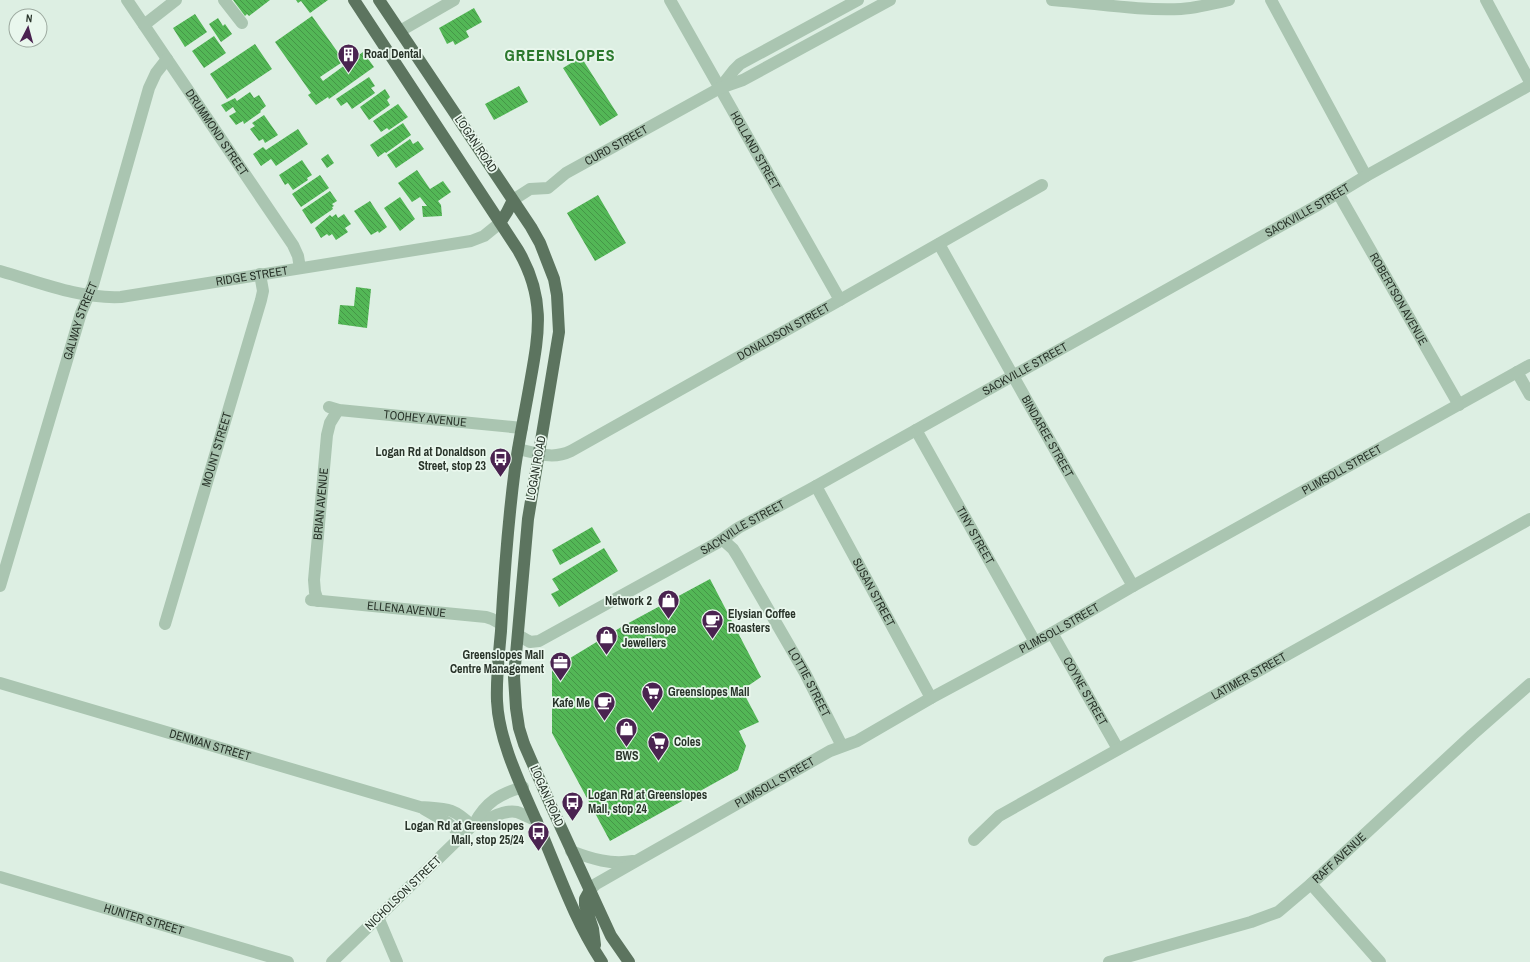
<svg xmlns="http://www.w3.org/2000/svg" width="1530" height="962" font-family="'Archivo Narrow',sans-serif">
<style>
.building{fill:url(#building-back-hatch)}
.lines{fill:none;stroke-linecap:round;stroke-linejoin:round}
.minor{stroke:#aac5b1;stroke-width:12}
.major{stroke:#5c745f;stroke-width:12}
.labels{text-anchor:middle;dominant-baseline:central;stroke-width:3.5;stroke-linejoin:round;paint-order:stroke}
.poi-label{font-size:12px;font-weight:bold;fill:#29342a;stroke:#e9f7ed;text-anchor:start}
.street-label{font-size:12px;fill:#29342a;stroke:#e9f7ed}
.district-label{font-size:16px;font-weight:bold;letter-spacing:1px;fill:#2c792e;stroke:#e9f7ed}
</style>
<defs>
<pattern id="building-back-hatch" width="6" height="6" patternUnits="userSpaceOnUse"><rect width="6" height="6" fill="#53b756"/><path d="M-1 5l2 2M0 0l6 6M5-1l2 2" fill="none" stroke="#459647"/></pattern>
</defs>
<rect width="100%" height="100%" fill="#ddefe3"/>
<path class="building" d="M233,0H270L249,16L247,14L245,16Z
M296,0H328L310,13L301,1L298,3Z
M474,8L482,22L466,31L469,37L455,45L453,41L447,44L439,28Z
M195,14L207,32L185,47L173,28Z
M312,16L344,61L320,77L323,81L363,52L374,67L329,99L328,97L316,105L308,95L311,93L275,42Z
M218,18L223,26L225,24L232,34L221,42L209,24Z
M214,36L226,53L204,68L192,51Z
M255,44L272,69L227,99L210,74Z
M581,57L618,115L600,126L563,68Z
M369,77L375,86L371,88L375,93L352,109L347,102L341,106L336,99Z
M519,86L528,102L494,120L485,104Z
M385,89L390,97L387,100L390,105L369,120L360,107Z
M250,92L254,98L259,95L266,106L260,111L261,112L244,124L243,121L236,125L229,116L236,112L233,107L226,112L221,105L235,98L237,101Z
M398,104L408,117L389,130L387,128L381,132L373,121Z
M264,115L278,135L265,143L263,139L259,141L250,129L255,126L252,123Z
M403,123L411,135L386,153L385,152L378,157L370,145Z
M298,129L308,144L276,166L271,159L261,166L253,154L263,147L266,150Z
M410,139L413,144L418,141L424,149L396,168L387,155Z
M328,154L334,163L327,168L321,159Z
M302,160L312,175L307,178L308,180L293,190L288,183L285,185L279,175Z
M417,170L430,189L443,181L451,192L438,201L441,205L442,216L423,217L422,206H427L420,197L412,202L398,183Z
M320,175L329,188L301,207L292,194Z
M330,191L337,201L332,204L334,206L332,207L333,209L311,224L302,210Z
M598,195L626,243L595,261L567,213Z
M400,197L415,219L400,231L384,208Z
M370,201L387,227L379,233L378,231L371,235L354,211Z
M336,214L338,218L344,214L351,224L345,228L348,232L336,240L332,234L329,236L327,234L321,238L315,228L330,215L332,217Z
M356,287L371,289L367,328L338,324L340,305L354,306Z
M592,527L601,542L560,565L552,550Z
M604,548L618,571L559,607L551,594L559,590L552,579Z
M710,579L761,677L742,690L759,722L739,731L746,746L738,770L610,841L552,733V669L623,626Z"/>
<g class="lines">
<g class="minor">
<path id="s1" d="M127,0L293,245L298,256L300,268"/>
<path d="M224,0L242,23"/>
<path id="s2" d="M670,0L840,300"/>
<path d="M1052,0C1095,3 1138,11 1181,9C1197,8 1213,4 1229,0"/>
<path d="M1271,0L1366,176"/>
<path d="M1486,0L1530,82"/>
<path d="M144,25L176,0"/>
<path d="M400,31L454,0"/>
<path d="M720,88L734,70L740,64L858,0"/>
<path id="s3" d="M1338,193L1459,405"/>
<path id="s4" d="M513,200L530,189L548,188L566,173L720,88L743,80L890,0"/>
<path id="s5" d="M939,244L1026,399L1133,586"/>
<path id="s6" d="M0,271C39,282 79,299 121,297L471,241L484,236L500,223"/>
<path d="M1517,372L1530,395"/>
<path id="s7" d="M329,407L339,410L522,428"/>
<path id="s8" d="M916,430L1035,642"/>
<path id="s9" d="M518,449C537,453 552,460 571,451L840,300L1042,185"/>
<path id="s10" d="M816,486L931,698"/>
<path id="s11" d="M723,540L733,549L738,557L805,673L842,746"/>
<path id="s12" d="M0,586L81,313L93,285L149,88L156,73L167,59"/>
<path id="s13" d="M311,600L486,617L492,619L501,624"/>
<path id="s14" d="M318,601L315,592L314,580L327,435L330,423L338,410"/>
<path id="s15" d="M165,624L261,300L263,291L260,274"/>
<path id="s16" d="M1052,633L1118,749"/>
<path id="s17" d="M518,635L530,642L539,641L717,543L738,528L816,486L1318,205L1366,176L1530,85"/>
<path id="s18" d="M0,683L420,807C446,809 453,807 472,826"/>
<path d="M424,809L448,823L462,835"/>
<path d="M474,824C488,821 502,809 517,812C523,814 530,818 537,821"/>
<path id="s19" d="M974,840L999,816L1530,519"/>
<path d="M571,851C592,859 611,865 633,861"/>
<path id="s20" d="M0,877L288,962"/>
<path d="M1311,884L1380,962"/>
<path id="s21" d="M590,890L596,884L631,864L830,751L857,741L931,698L1052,633L1133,586L1530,365"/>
<path d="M378,917L397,962"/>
<path d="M332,962L474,824C486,802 499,794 523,787"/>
<path id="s22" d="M1109,962L1251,922L1278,912L1311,884L1472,735L1530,684"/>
</g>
<path class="major" d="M354,0L518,250C546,298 539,333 530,383C525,412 519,440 515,468C508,522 504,576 501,631C499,654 496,678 497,701C499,745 525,793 542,834C560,877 576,923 602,962
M379,0L531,227L540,243L554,279L557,295L559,332L528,519L514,677L516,708L519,728L524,744L552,808L611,936L629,962
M500,223L507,212L513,200
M590,890L585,899V905L593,929L595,945"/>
</g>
<defs>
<symbol id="building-pin" viewBox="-11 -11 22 30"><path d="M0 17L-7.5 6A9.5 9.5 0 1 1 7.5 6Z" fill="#4a2350" stroke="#e9f7ed"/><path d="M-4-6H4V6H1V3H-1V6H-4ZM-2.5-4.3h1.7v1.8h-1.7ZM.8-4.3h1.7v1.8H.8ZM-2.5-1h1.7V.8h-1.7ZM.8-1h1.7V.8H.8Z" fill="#fff"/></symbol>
<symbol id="bus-pin" viewBox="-11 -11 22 30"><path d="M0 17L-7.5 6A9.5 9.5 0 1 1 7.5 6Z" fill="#4a2350" stroke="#e9f7ed"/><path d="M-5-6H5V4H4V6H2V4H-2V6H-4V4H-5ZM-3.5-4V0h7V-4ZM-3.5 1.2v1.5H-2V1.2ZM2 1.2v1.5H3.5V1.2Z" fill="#fff"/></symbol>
<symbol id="shop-pin" viewBox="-11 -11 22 30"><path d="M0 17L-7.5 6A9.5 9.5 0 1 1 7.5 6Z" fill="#4a2350" stroke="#e9f7ed"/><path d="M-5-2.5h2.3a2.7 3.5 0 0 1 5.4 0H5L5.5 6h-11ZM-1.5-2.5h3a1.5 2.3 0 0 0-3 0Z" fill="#fff"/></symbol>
<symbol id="cafe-pin" viewBox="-11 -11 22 30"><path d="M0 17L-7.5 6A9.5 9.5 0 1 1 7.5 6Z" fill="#4a2350" stroke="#e9f7ed"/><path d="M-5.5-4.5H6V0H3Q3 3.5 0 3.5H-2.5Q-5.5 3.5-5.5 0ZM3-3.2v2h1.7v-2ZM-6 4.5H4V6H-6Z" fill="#fff"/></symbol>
<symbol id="office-pin" viewBox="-11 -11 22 30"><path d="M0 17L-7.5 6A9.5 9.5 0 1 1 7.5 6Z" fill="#4a2350" stroke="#e9f7ed"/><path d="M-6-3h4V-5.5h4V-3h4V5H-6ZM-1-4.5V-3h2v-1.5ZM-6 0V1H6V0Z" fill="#fff"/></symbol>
<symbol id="supermarket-pin" viewBox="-11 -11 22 30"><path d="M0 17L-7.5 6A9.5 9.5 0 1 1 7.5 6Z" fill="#4a2350" stroke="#e9f7ed"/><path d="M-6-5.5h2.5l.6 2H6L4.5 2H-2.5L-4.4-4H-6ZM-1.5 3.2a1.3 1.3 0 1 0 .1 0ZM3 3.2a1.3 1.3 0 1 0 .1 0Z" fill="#fff"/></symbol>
</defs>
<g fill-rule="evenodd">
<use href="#building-pin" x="336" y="42" width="25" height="34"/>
<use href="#bus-pin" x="488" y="446" width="25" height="34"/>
<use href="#shop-pin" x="656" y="588" width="25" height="34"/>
<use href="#cafe-pin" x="700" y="608" width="25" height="34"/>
<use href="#shop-pin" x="594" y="624" width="25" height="34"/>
<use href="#office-pin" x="548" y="650" width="25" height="34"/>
<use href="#supermarket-pin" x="640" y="680" width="25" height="34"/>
<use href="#cafe-pin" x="592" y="690" width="25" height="34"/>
<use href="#shop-pin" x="614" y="716" width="25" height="34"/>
<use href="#supermarket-pin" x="646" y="730" width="25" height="34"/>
<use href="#bus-pin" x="560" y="790" width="25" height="34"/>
<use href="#bus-pin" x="526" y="820" width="25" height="34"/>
</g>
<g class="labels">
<g class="poi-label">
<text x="364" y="54">Road Dental</text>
<text x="486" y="452" text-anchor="end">Logan Rd at Donaldson<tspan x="486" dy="14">Street, stop 23</tspan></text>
<text x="652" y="601" text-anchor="end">Network 2</text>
<text x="728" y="614">Elysian Coffee<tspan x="728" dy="14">Roasters</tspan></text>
<text x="622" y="629">Greenslope<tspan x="622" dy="14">Jewellers</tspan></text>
<text x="544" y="655" text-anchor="end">Greenslopes Mall<tspan x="544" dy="14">Centre Management</tspan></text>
<text x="668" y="692">Greenslopes Mall</text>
<text x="590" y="703" text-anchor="end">Kafe Me</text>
<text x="674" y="742">Coles</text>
<text x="627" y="756" text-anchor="middle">BWS</text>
<text x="588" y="795">Logan Rd at Greenslopes<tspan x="588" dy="14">Mall, stop 24</tspan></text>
<text x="524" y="826" text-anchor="end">Logan Rd at Greenslopes<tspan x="524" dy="14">Mall, stop 25/24</tspan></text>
</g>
<g class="street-label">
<text stroke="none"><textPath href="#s1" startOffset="160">DRUMMOND STREET</textPath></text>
<text transform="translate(476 144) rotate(56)">LOGAN ROAD</text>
<text stroke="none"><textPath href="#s4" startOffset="119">CURD STREET</textPath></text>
<text stroke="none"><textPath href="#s2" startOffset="173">HOLLAND STREET</textPath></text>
<text stroke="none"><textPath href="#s17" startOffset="904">SACKVILLE STREET</textPath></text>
<text stroke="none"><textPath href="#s6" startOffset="257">RIDGE STREET</textPath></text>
<text stroke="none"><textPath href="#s3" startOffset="122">ROBERTSON AVENUE</textPath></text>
<text stroke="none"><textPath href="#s12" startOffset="277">GALWAY STREET</textPath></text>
<text stroke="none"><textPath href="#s9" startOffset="298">DONALDSON STREET</textPath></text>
<text stroke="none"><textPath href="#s17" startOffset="580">SACKVILLE STREET</textPath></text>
<text stroke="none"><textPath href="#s7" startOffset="97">TOOHEY AVENUE</textPath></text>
<text stroke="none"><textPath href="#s5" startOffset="221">BINDAREE STREET</textPath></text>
<text stroke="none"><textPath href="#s15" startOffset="182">MOUNT STREET</textPath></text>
<text transform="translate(536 468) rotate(-80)">LOGAN ROAD</text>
<text stroke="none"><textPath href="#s21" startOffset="862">PLIMSOLL STREET</textPath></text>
<text stroke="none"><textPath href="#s14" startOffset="98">BRIAN AVENUE</textPath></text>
<text stroke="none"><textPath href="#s17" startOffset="256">SACKVILLE STREET</textPath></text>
<text stroke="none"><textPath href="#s8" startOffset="121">TINY STREET</textPath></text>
<text stroke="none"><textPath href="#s10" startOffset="121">SUSAN STREET</textPath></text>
<text stroke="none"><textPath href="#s13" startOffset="96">ELLENA AVENUE</textPath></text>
<text stroke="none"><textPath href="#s21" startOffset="538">PLIMSOLL STREET</textPath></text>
<text stroke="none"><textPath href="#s19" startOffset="321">LATIMER STREET</textPath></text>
<text stroke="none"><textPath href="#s11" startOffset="167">LOTTIE STREET</textPath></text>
<text stroke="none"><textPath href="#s16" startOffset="67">COYNE STREET</textPath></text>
<text stroke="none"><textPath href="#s18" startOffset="219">DENMAN STREET</textPath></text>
<text stroke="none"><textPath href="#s21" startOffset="214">PLIMSOLL STREET</textPath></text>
<text transform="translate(547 796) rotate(66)">LOGAN ROAD</text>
<text stroke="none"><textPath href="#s22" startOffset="258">RAFF AVENUE</textPath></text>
<text transform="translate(403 893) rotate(-44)">NICHOLSON STREET</text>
<text stroke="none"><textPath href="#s20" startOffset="150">HUNTER STREET</textPath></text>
</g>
<g class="district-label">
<text x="560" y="55">GREENSLOPES</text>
</g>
</g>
<g transform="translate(28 28) rotate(6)"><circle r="19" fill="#e9f7ed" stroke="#9ca99f"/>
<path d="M0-3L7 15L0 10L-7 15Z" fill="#4a2350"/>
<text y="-6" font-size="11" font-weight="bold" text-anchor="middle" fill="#29342a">N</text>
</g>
</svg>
